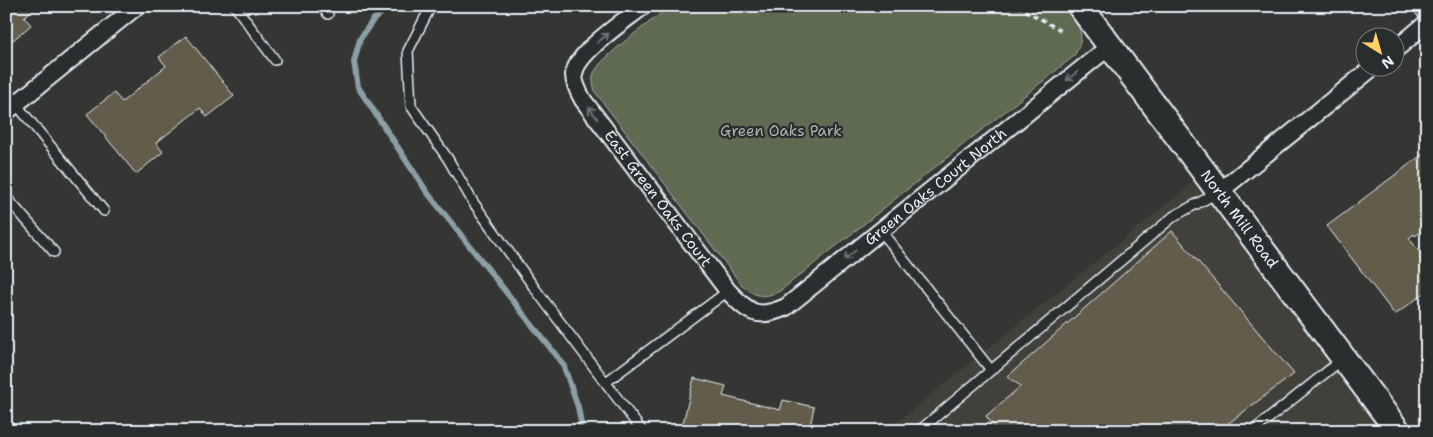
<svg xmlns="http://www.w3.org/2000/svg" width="1433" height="437" font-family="'Shantell Sans',sans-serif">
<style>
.built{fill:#43413b}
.green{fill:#5f6b52;stroke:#a4aea5}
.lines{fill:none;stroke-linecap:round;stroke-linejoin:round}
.stream{stroke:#8a9fa6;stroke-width:6}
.building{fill:#635c4c;stroke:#e8f1f8}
.lane-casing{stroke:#e8f1f8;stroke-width:12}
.street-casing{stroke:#e8f1f8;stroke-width:20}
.secondary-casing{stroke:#e8f1f8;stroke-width:28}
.path{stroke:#e8f1f8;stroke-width:3;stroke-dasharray:5 4;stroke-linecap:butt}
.lane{stroke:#2a2d2e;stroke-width:9}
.street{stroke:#2a2d2e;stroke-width:16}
.secondary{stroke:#2a2d2e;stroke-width:24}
.oneway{stroke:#6c7275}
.labels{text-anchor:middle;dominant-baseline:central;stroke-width:4.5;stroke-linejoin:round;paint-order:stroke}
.park-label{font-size:15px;fill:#aab5ad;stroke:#2a2d2e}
.street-label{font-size:15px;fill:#e8f1f8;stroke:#2a2d2e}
</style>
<rect width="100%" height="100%" fill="#353634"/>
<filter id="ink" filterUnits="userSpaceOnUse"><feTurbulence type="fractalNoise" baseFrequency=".02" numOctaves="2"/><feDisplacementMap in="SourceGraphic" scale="10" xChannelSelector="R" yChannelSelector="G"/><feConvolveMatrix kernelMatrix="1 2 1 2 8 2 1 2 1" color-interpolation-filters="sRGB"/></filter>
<g filter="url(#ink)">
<path class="built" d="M1198,179L1388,431H886Z"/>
<path class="green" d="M670,6H1065C1079,26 1088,35 1073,57L780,291C763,299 755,297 741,284L595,92C594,86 591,79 594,73C601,56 654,20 670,6Z"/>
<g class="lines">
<path class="stream" d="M389,6L373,20L360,39L354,62L358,87L427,192L563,364L578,407L581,423L580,431"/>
</g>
<path class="building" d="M6,6H37L24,17L31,25L6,46Z
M186,36L234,96L207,117L200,108L156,143L163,152L136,174L87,114L114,93L122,102L166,66L159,57Z
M1427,151V227L1415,236L1414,234L1409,238L1427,262V291L1395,315L1327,226Z
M1172,231L1294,374L1218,431H992L995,428L986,416L1021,386L1007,377Z
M694,378L726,386L723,396L780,410L783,400L814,407L809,431H681Z"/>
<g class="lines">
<defs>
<path id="lane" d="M235,6L275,60
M322,6L328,14
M431,6L408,51L411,106L448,159L473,202L536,290L642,431
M1417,6L1427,19
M16,104L104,211
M6,197L54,252
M881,231L991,370
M606,382L728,291
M919,431L1174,216L1219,192
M1253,431L1344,358"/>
<g id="street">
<path id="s1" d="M643,6C626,20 575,53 574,75C574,84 579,93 583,100L728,291C749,313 757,320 786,307L1110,46"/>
<path d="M1396,49L1427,23"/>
<path d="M6,112L137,6"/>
<path d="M1219,192L1372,68"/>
</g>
<g id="secondary">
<path id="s2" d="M1080,6L1398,431"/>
</g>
</defs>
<use href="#lane" class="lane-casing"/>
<use href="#street" class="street-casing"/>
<use href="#secondary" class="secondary-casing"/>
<path class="path" d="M1017,6L1062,31
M972,7V6"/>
<use href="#lane" class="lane"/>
<use href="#street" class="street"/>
<use href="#secondary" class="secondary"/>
</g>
<defs><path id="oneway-shaft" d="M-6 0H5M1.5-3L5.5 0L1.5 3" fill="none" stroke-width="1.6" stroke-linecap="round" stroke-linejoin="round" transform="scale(1.25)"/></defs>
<g class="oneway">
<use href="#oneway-shaft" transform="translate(603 38) rotate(-38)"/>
<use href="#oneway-shaft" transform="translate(1072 76) rotate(141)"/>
<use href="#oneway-shaft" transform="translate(593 113) rotate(-127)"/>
<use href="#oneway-shaft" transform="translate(850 255) rotate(141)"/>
</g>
</g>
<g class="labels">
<g class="park-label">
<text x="781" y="131">Green Oaks Park</text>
</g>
<g class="street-label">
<text stroke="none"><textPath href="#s1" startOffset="625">Green Oaks Court North</textPath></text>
<text stroke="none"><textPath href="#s1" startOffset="250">East Green Oaks Court</textPath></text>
<text stroke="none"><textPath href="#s2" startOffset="266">North Mill Road</textPath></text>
</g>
</g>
<rect width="1433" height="437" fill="none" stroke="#2a2d2e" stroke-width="25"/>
<rect x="12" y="12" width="1408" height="412" fill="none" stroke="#e8f1f8" stroke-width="2" filter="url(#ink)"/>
<g transform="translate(1380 52) rotate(143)"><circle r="24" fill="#2a2d2e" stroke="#767b7f"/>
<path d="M0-4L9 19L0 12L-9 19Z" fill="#ffd166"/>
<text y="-8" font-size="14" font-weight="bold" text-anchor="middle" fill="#e8f1f8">N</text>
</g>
</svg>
